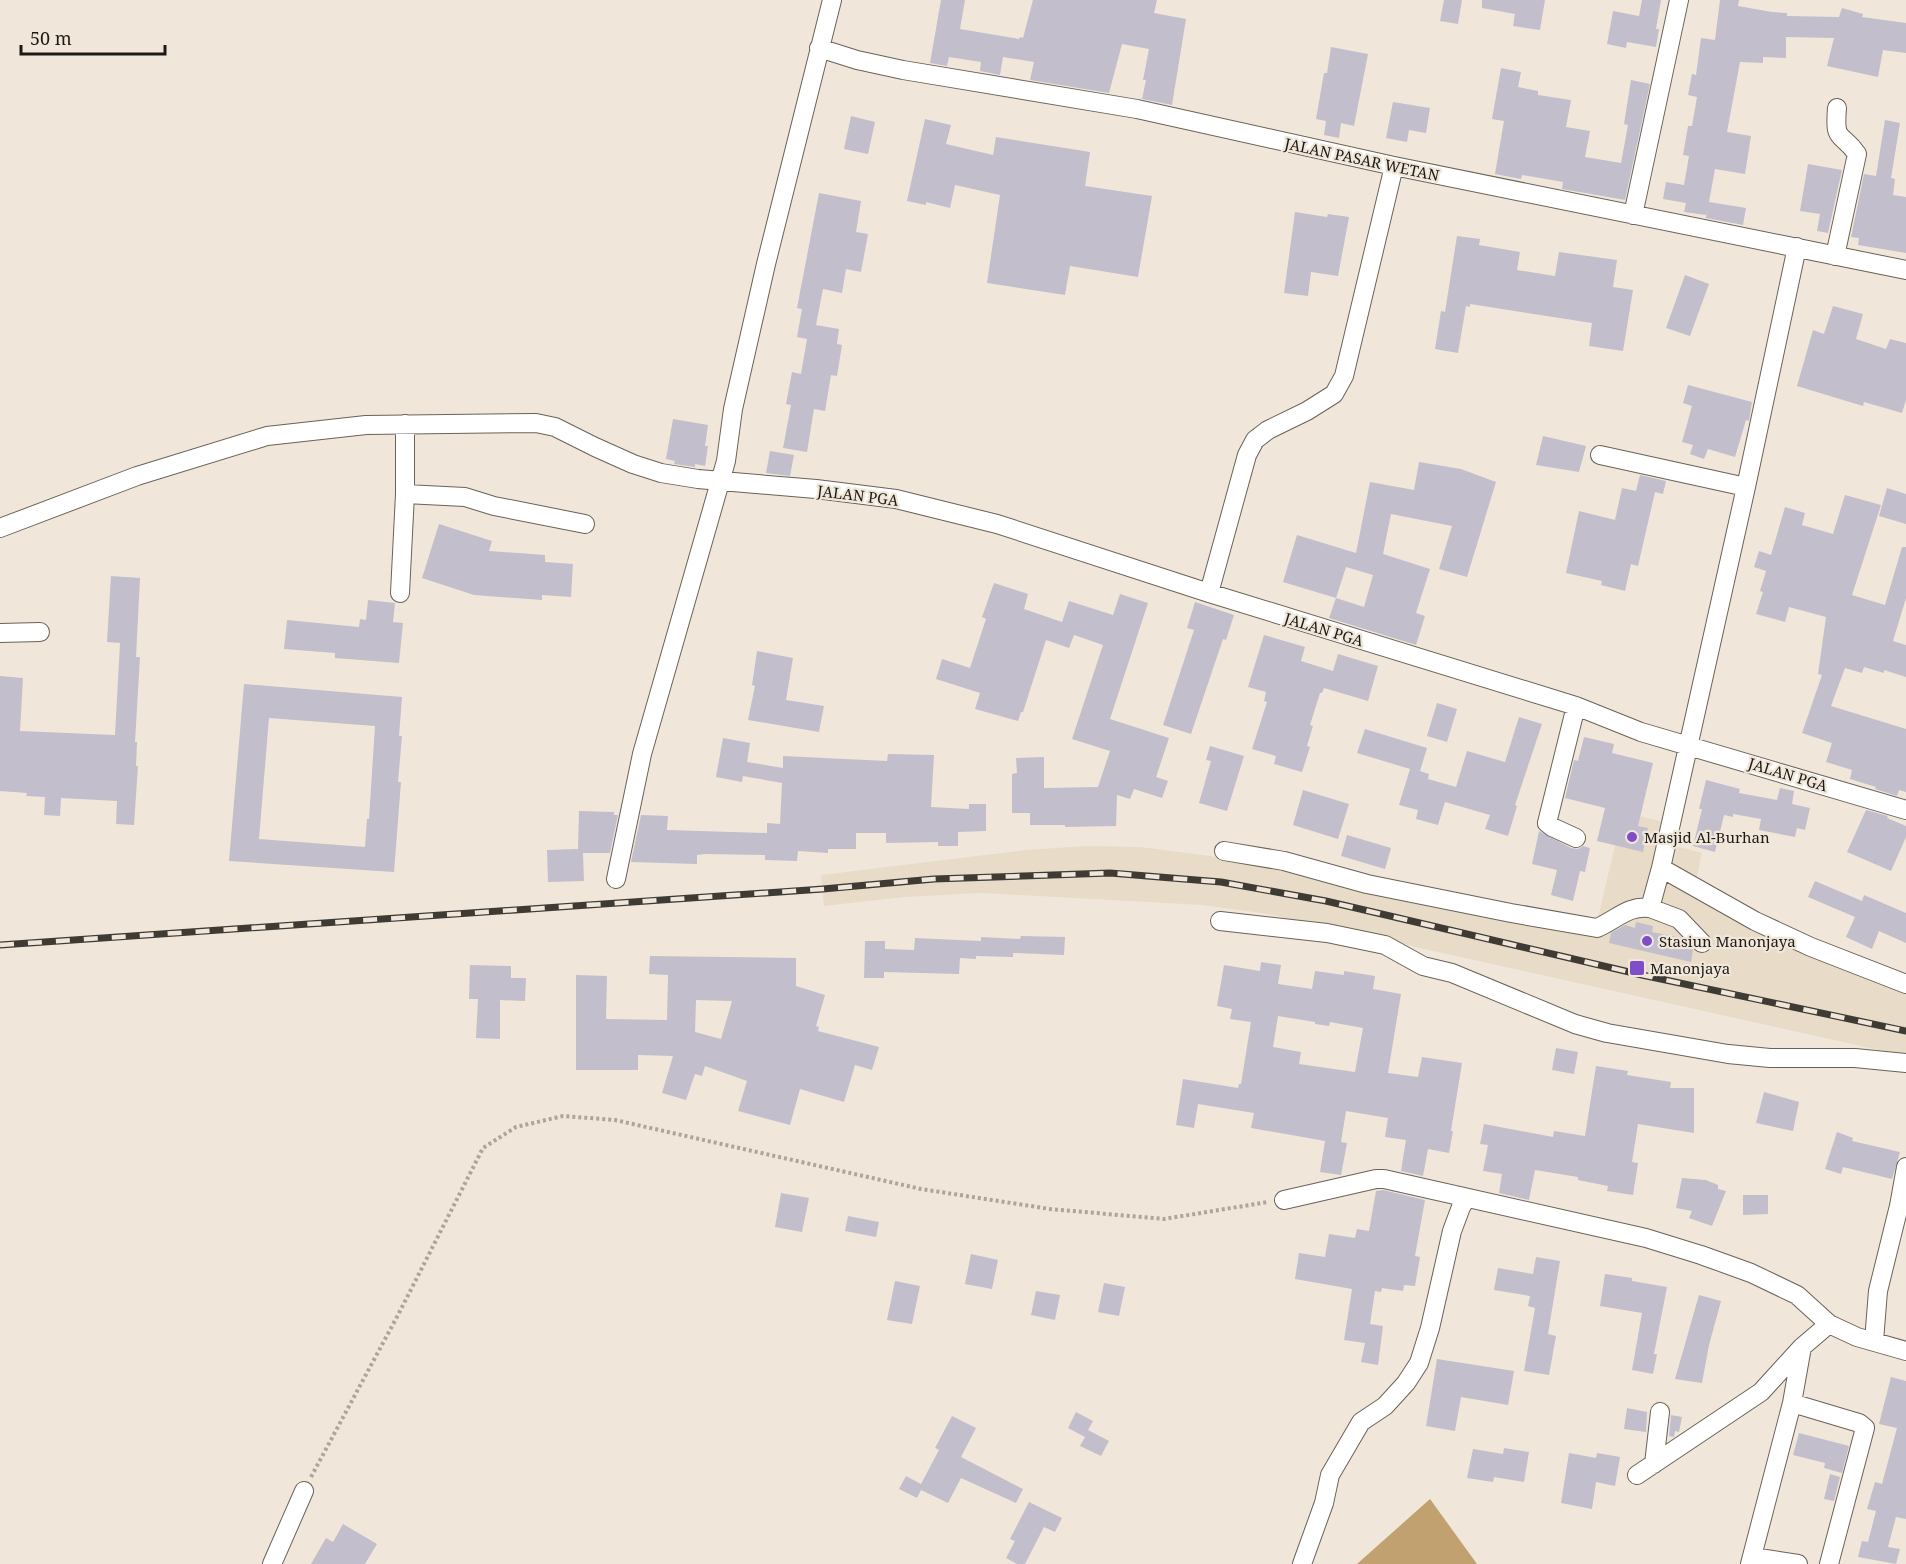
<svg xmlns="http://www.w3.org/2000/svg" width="1906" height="1564" font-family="'Noto Serif',serif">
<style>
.built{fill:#e8dcc8}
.forest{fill:#c1a16f}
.building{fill:#c2becc;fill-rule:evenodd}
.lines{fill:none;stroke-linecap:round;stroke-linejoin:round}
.street-casing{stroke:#6a6257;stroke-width:20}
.path{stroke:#aca59a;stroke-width:4;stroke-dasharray:3 3;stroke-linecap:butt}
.street{stroke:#fff;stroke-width:18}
.rail-casing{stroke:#3e3a34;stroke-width:7}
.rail{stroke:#f0e7da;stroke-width:4.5;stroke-dasharray:14;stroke-linecap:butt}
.poi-dot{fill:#7f4ec6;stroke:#f0e7da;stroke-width:2}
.labels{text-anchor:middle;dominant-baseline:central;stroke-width:4.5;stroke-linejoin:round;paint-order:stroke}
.street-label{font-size:15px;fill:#1d1a16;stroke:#f0e7da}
.poi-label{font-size:15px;fill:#1d1a16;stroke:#f0e7da;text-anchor:start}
</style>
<rect width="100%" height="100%" fill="#f0e7da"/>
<path class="built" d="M1623,812L1675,825L1671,845L1702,853L1693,895L1906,991V1056L1268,914L1202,905L982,893L905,897L824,906L821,875L1026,850L1086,846L1141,847L1210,856L1320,876L1594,934Z"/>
<path class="forest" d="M1430,1499L1477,1564H1357Z"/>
<path class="building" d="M941,0H965L960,29L1019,39L1020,37L1023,38L1033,0H1157L1154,13L1186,19L1172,105L1142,99L1146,80H1143L1149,49L1122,44L1109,93L1030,80L1034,62L1003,57L1000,75L980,71L981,62L949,57L947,66L930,63Z
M1444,0H1462L1458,24L1440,21Z
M1482,0H1545L1540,30L1513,26L1515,14L1482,8Z
M1642,0H1661L1656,29H1659L1656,47L1627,42L1626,48L1607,44L1613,11L1639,16Z
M1720,0H1739L1738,6L1772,12L1787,13V16L1839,17L1842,8L1863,14L1862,17L1906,23V53L1883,50L1878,77L1827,66L1834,38L1786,37V58L1763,57V63L1740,62L1727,132L1751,136L1745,174L1715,169L1709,202L1746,208L1743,225L1706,218L1707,210L1706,215L1684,212L1686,203L1663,199L1666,182L1684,185L1689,156L1683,155L1688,126H1692L1697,97L1688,95L1692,74L1696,75L1701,38L1715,40Z
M1331,47L1368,54L1354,126L1341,123L1339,138L1324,135L1326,121L1316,119L1324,73H1327Z
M1501,68L1521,72L1518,87L1538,91V95L1571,100L1566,127L1590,131L1585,157L1621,163L1628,125L1624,124L1631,80L1650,84L1625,200L1562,189L1563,182L1522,175L1521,179L1495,174L1504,121L1492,119Z
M1393,102L1430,108L1426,133L1409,130L1407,142L1386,138Z
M851,116L875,122L868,154L844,149Z
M925,119L951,125L946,144L993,155L996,137L1090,152L1085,186L1152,196L1138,277L1070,266L1065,295L987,283L1000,195L955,185L950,208L926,202V205L907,201Z
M1885,120L1900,123L1891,178L1895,179L1893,195L1906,197V253L1858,245L1859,238L1851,237L1864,174L1876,176Z
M1808,164L1842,170L1828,233L1817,231L1820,214L1800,211Z
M819,193L861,201L856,232L868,234L861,272L846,269L842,293L823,289L816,325L839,329L837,344L842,345L837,376L831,375L825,411L814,409L807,452L783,448L791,405L786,404L792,372L801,374L807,339L797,337L802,309L797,308Z
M1295,212L1327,217L1328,214L1349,217L1338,276L1311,272L1308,296L1284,293Z
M1457,236L1480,239L1479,245L1520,252L1517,270L1555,276L1559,252L1617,260L1613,287L1633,290L1623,351L1589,346L1592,323L1470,304V307L1466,306L1458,353L1435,349L1441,311L1445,312Z
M1685,275L1709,284L1690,336L1666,328Z
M1833,306L1863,314L1856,339L1886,349L1890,339L1906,343V400L1902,413L1864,402L1863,406L1797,386L1813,330L1824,334Z
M1688,385L1752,402L1749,421L1746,420L1735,457L1708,449L1704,459L1690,454L1693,445L1682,442L1692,406L1683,403Z
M673,419L708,425L705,446H708L705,466L695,464V467L674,464L675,461L666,459Z
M1543,436L1586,446L1579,472L1536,465Z
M770,451L794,455L790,476L766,473Z
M1419,462L1461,469L1496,482L1467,577L1439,569L1452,526L1391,514L1383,554L1430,569L1416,613L1425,616L1416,645L1329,618L1336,598L1283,582L1297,535L1356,553L1370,482L1414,490ZM1346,567L1373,575L1364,607L1336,598Z
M1640,475L1666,481L1663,494L1655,492L1638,566L1631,564L1625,591L1601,585L1602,581L1566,573L1579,511L1615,520L1622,488L1636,491Z
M1887,488L1906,494V524L1879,516Z
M1845,495L1881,505L1852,595L1885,605L1902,547H1906V598L1893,641L1906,645V677L1884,670V673L1864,667L1862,673L1845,668L1831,706L1906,729V792L1899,790L1897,796L1875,789L1876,787L1850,779L1852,770L1826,762L1832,743L1802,733L1822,675L1818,674L1826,617L1789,607L1785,622L1756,614L1763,592L1760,591L1766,571L1754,567L1759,551L1771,555L1785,507L1805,513L1802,525L1833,534Z
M439,524L492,541L489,551L545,555V562L573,564L571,597L542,595V600L474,595L422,578Z
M111,576L140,578L136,657H140L135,742H137L136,766H138L134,825L116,824L117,801L61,798L60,816L44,815L45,797L26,796L27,793L0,791V676L23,678L20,731L115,735L120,643L107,642Z
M994,583L1028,594L1024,609L1062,622L1069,601L1113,615L1120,594L1148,603L1110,719L1169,738L1156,777L1168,781L1162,798L1134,789L1130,799L1117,795L1116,826L1065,827V825H1030V813H1012V774L1017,773L1016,758L1044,757V788L1098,787L1110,751L1072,739L1103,645L1074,635L1069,648L1046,640L1023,712H1021L1018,721L975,709L980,693L936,679L942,659L970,668L986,619L982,617Z
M368,600L395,603L393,622L403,623L399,663L335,658V653L284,649L287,620L359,627L360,619L366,620Z
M1195,602L1234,615L1226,640L1223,639L1191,734L1163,725L1194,630L1187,628Z
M1264,635L1305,647L1301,661L1333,671L1338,654L1378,666L1368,701L1324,688L1322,693H1320L1310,725L1313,726L1307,746L1310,747L1302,772L1274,764L1276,756L1252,749L1267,702L1264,701L1266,692L1248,687Z
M757,651L793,658L786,700L824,706L819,732L748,720L755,686L752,685Z
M244,684L402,697L399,736H402L398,782H401L394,872L229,861ZM269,718L375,726L369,819H367L365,847L259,839Z
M1437,703L1457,709L1447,742L1427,736Z
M1519,717L1542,724L1515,805L1517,806L1508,836L1485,829L1490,815L1445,802L1438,825L1416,819L1418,810L1399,805L1410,769L1357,753L1365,729L1427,748L1420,771L1429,774L1428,779L1456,787L1467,751L1505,762Z
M1584,737L1614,744L1612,753L1653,763L1638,826L1648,828L1643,852L1597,841L1605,808L1565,798L1574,760L1578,761Z
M723,738L750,743L747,762L783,768V756L887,761L888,754L934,755L931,807L969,809V804H986V831L958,832V846H938V842L886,843V833H856V849H828V853L798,851L797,861L765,860V855L705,854L697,855V864L631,862L641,815L668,816L667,830L767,833V823L780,824L782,783L743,776L742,782L716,777Z
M1210,746L1244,756L1227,811L1199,803L1211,761L1206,760Z
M1706,780L1740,789L1739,793L1777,800L1780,788L1794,791L1792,804L1810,808L1805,830L1797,828L1795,837L1759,830L1761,819L1733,814V817L1724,815L1715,852L1693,846L1702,809H1699Z
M1303,790L1349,804L1338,839L1293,825Z
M1866,810L1888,816L1887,818L1906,826V837L1891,871L1847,852Z
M579,811L614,812V815H618L610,853H583L584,881L548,882L547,850L578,849Z
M1539,831L1571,848L1578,849L1583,846L1590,848L1585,872L1580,871L1573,901L1551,895L1557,870L1532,864Z
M1347,835L1391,848L1385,869L1341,856Z
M1815,881L1862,901L1864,895L1906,913V943L1879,931L1872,949L1846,937L1855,917L1808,897Z
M1636,922L1653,926L1652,932L1682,938L1683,943L1688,945L1693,950L1691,962L1609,943L1611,933L1625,925L1635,928Z
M1021,936L1065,937L1064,955L1013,953V957L976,956V959L960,958L959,974L884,972V978H864L865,941H885V949L914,950L915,938L981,941V937L1020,939Z
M650,956L796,958V986L825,995L816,1026L819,1027L818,1031L879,1047L872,1070L855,1065L844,1102L800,1089L790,1125L738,1111L747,1081L705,1066L702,1076L695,1074L686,1100L662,1093L673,1056L638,1055V1070H576V975L607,976L606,1019L667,1020L668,975L649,974ZM696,1000L732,1001L721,1039L695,1032Z
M1261,962L1281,965L1278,984L1312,989L1315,971L1344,975V971L1375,976L1373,989L1401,994L1388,1073L1418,1077L1422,1057L1462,1063L1451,1131H1453L1449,1153L1428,1149L1423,1176L1401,1171L1406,1140L1385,1137L1388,1118L1346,1111L1341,1142L1347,1143L1341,1175L1320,1172L1325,1141L1251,1128L1254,1113L1198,1104L1194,1128L1176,1125L1183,1079L1238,1088L1239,1084H1241L1251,1022L1230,1019L1232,1009L1217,1006L1224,965L1260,971ZM1278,1016L1315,1022V1024L1329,1026L1330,1022L1363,1028L1355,1072L1299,1064L1301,1052L1273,1047Z
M470,965L511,966V978H526L525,1001L500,1000V1039L476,1038L478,999H469Z
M1556,1048L1578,1052L1574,1074L1552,1070Z
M1596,1066L1628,1071L1627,1075L1671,1082L1670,1088H1694V1133L1638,1124L1632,1162L1638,1163L1633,1195L1607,1191L1608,1186L1578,1180V1177L1535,1170L1529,1200L1499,1193L1502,1174L1483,1171L1488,1145L1480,1144L1484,1124L1553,1137L1554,1131L1585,1136Z
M1764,1092L1799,1102L1793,1131L1756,1123Z
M1837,1132L1853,1138L1852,1141L1900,1152L1892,1179L1843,1167L1841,1174L1825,1169Z
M1682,1178L1706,1180L1718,1185V1189L1726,1191L1712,1226L1689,1218L1692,1211L1676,1208Z
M1383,1190L1425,1200L1415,1256L1420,1257L1415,1286L1404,1285L1403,1291L1382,1288L1381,1292L1375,1291L1370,1324L1383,1326L1378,1365L1361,1362L1365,1343L1344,1340L1352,1289L1295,1279L1299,1253L1325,1257L1329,1234L1355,1238L1357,1229L1369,1231L1376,1191Z
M781,1193L809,1198L802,1232L775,1227Z
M1743,1195H1768V1214L1743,1215Z
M848,1216L879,1222L876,1237L845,1231Z
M971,1254L998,1260L992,1289L965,1284Z
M1536,1257L1560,1261L1548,1334L1556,1336L1549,1375L1524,1371L1535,1308L1528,1306L1530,1296L1494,1290L1498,1268L1533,1274Z
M1605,1274L1632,1278V1281L1667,1287L1654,1354H1657L1653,1374L1632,1370L1642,1313L1600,1306Z
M895,1281L920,1286L912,1324L887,1320Z
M1104,1283L1125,1287L1119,1316L1098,1312Z
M1036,1291L1060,1295L1055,1320L1031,1315Z
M1699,1295L1721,1301L1709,1345L1702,1383L1675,1379Z
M1437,1359L1514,1371L1508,1405L1461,1397L1455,1431L1426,1426Z
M1891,1377L1906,1381V1519L1896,1517L1888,1547L1900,1549L1896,1564L1858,1557L1862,1541L1868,1542L1876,1511L1867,1509L1875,1482L1882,1484L1897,1428L1879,1424Z
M1627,1408L1647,1412L1646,1432L1624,1429Z
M1076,1412L1093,1421L1088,1430L1109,1441L1101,1456L1080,1446L1085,1437L1068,1428Z
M1671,1415L1682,1417L1679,1432L1675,1431L1674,1437L1669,1436Z
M952,1416L976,1428L961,1457L1023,1489L1016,1503L961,1478L948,1503L921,1490L917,1498L899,1489L906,1476L921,1484L939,1450L935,1448Z
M1799,1433L1849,1446L1842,1473L1824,1468L1825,1463L1793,1455Z
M1504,1448L1529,1452L1524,1482L1494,1477L1493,1482L1467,1478L1473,1449L1503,1454Z
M1569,1453L1596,1458L1597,1453L1620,1457L1615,1486L1596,1482L1592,1509L1561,1503Z
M1830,1474L1840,1477L1834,1501L1824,1499Z
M1029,1502L1062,1518L1055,1532L1044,1527L1025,1564H1017L1006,1558L1015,1541L1010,1539Z
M343,1524L377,1544L365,1564H311L326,1538L333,1542Z"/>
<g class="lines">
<defs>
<path id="street" d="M819,48L857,60L903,70L1137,109L1394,166L1906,270
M1633,215L1679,0
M1797,247L1746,487L1661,868L1755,921L1811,947L1906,984
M1835,256L1857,154C1841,131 1834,144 1837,108
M1600,455L1746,487
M405,494L465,497L494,506L585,524
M0,528L137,476L267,436L366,425L536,423L555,427L595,447L633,464L661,473L698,479L816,489L896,499L997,524L1209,593L1576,706L1641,732L1906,810
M400,593L405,494V424
M1209,593L1247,455L1255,440L1268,430L1307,411L1334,394L1344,376L1394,166
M0,633L40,632
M1576,706L1547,823L1552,827L1576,838
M1224,851L1284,861L1367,884L1511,913L1597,928C1616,920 1628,905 1650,908L1661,868
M616,879L642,754L726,461L733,409L766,264L832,0
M1650,908L1679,919L1702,943
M1220,921L1327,933L1385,945L1423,966L1452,973L1575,1024L1607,1033L1728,1054L1770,1058H1855L1906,1063
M1284,1200L1376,1179H1384L1646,1238L1701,1255L1751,1273L1797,1295L1829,1324L1857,1337L1906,1351
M1874,1341L1878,1291L1899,1206L1906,1167
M1792,1403L1859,1423L1865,1428L1829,1564
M1654,1464L1660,1412
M1637,1475L1761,1392L1802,1347L1829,1324
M1753,1557L1798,1564
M272,1564L304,1491
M1302,1564L1324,1503L1330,1475L1361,1422L1385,1406L1406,1383L1419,1363L1430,1328L1452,1231L1461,1207L1466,1199
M1750,1564L1792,1403L1802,1347"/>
</defs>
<use href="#street" class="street-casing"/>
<path class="path" d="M311,1477L398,1315L483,1148L516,1127L563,1116L615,1120L921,1189L1050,1209L1164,1219L1268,1202"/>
<use href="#street" class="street"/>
<defs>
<path id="rail" d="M0,945L823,889L934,879L1110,873L1221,882L1326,901L1642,975L1906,1031"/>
</defs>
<use href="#rail" class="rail-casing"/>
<use href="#rail" class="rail"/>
</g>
<g class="poi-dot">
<circle cx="1632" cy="837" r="6"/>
<circle cx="1647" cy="941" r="6"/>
<rect x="1629" y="960" width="16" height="16" rx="3"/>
</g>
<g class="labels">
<g class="street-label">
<text transform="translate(1362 159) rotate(12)">JALAN PASAR WETAN</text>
<text transform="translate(858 495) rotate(7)">JALAN PGA</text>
<text transform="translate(1324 629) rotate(17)">JALAN PGA</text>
<text transform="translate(1788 774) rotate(17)">JALAN PGA</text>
</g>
<g class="poi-label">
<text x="1644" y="837">Masjid Al-Burhan</text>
<text x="1659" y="941">Stasiun Manonjaya</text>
<text x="1650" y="968">Manonjaya</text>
</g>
</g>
<path d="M21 45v9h144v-9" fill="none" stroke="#1d1a16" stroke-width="3"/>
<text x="30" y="45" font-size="18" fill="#1d1a16" stroke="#f0e7da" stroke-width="4.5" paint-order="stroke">50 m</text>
</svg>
